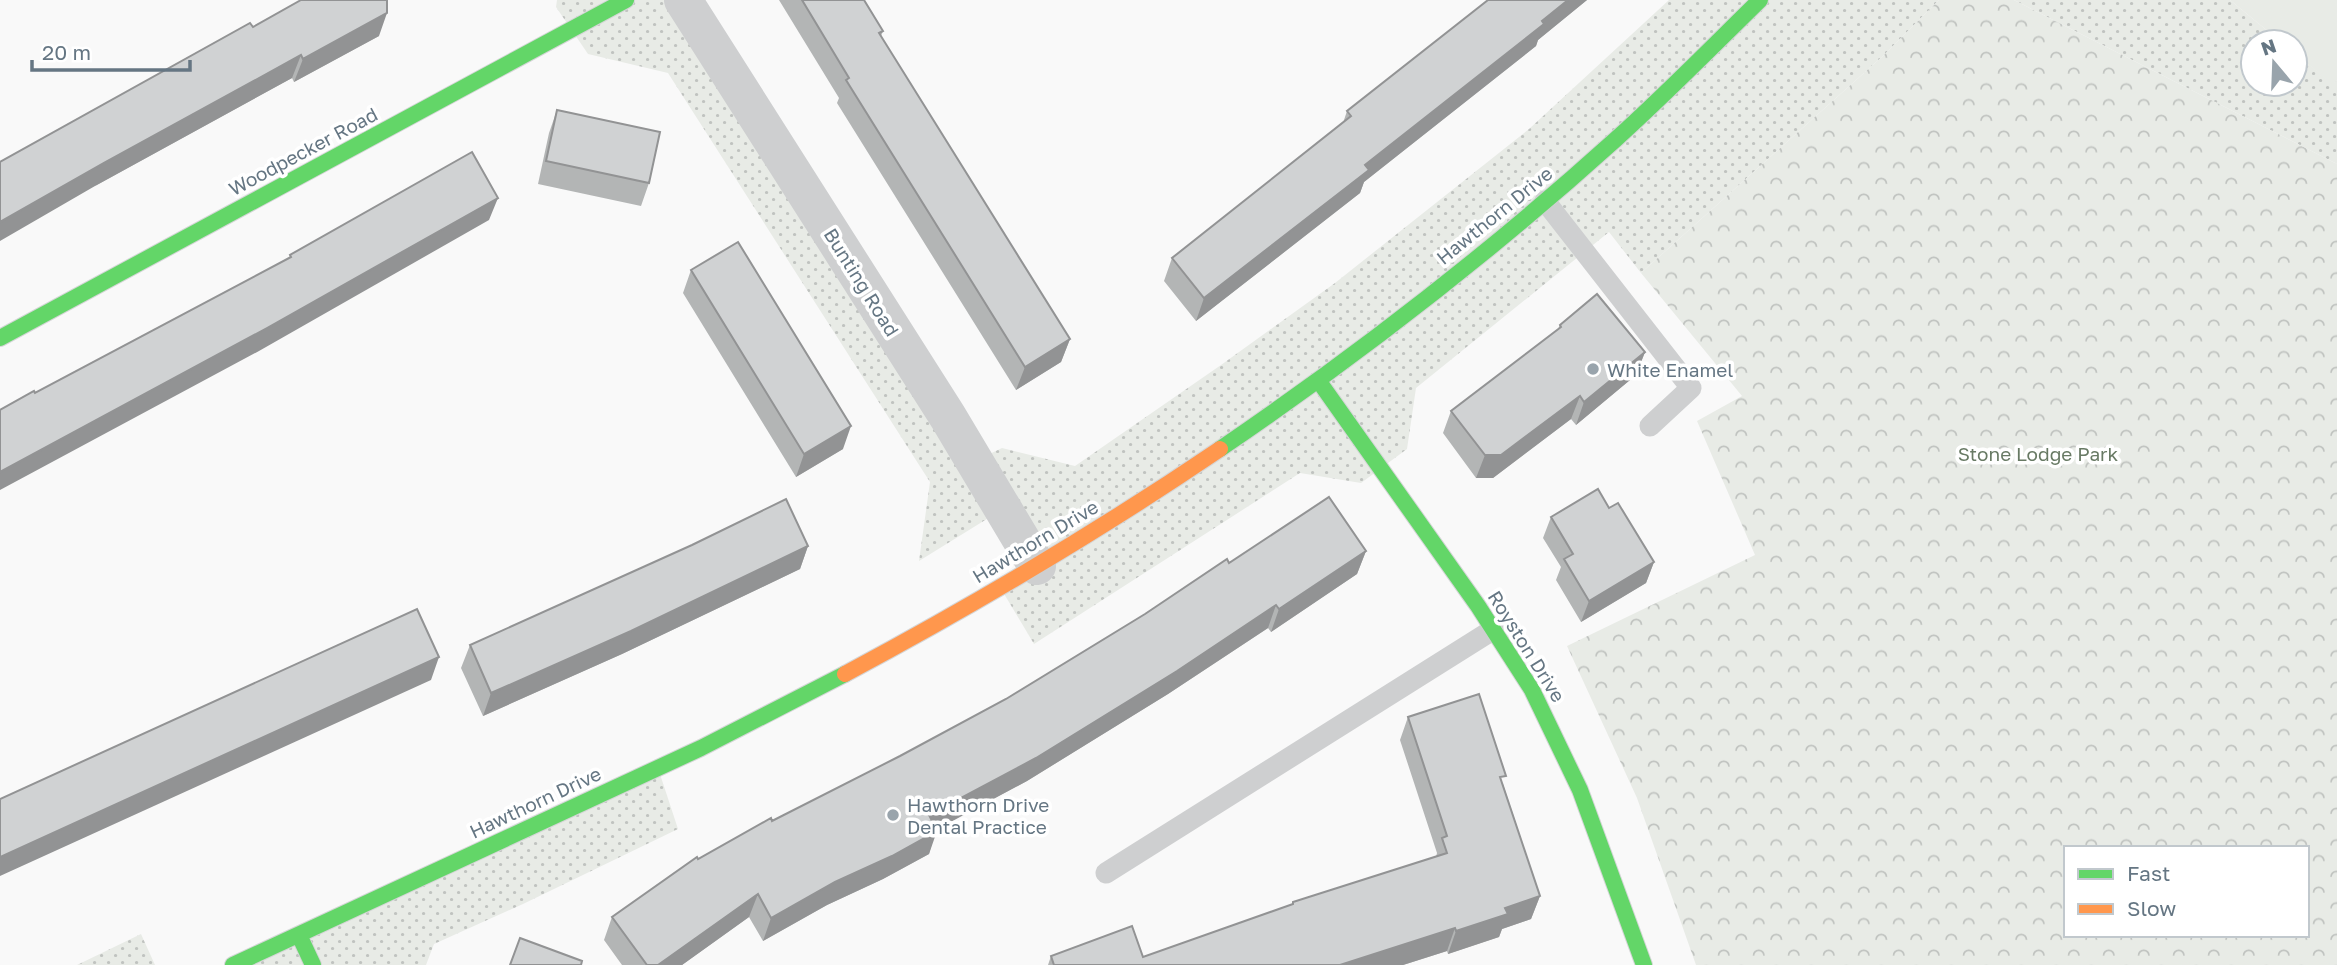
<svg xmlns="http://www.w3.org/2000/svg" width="2337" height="965" font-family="'Golos Text',sans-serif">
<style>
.grass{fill:url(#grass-dots)}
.park{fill:url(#park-crowns);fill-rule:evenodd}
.garden{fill:#e8ebe6}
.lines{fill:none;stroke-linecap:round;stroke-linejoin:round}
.fast-casing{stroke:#d5d6d7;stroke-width:18}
.slow-casing{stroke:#d5d6d7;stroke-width:18}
.lane{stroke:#cecfd0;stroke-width:21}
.street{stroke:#cecfd0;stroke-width:38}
.fast{stroke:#63d668;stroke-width:16}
.slow{stroke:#ff974d;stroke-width:16}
.wall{fill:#b3b5b5}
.shaded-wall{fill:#929394}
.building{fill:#d0d2d3;stroke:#929394;stroke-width:2}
.poi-dot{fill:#99a4ac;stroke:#fff;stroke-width:2.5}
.labels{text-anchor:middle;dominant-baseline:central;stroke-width:7;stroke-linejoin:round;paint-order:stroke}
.street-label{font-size:19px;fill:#657683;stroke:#fff}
.poi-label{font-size:19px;fill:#657683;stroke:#fff;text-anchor:start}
.park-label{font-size:19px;fill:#687a64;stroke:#fff}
</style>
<defs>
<pattern id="grass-dots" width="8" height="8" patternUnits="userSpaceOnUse" patternTransform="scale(1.75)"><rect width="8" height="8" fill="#e8ebe6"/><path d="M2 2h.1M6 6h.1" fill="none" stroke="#c0c3c0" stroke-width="1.8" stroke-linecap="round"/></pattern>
<pattern id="park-crowns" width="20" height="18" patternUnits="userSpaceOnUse" patternTransform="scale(1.75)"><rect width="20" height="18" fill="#e8ebe6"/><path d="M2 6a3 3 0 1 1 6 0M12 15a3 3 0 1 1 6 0" fill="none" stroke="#c0c3c0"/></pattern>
</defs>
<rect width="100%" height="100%" fill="#f9f9f9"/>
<path class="grass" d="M557,0H683L975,461L1002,448L1075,466L1221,365L1335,283L1529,129L1669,0H1939L1884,55L1641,273L1609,232L1416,388L1407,449L1361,483L1300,473L1034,644L1000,587L1036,566L1003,509L919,561L930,482L668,73L588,54L556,7Z
M2014,0H2230L2281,42H2253V84H2295V53L2333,84L2337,80V164Z
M658,768L678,829L523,904L434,944L426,965H233Z
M141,934L155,965H77Z"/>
<path class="park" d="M1939,0H2014L2337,164V965H1696L1637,798L1567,646L1755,555L1697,421L1742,396L1641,273L1884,55ZM2066,848H2307V935H2066Z"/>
<path class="garden" d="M2230,0H2337V80L2333,85L2295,53V42H2281Z"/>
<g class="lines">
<defs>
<path id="fast" d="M0,338L626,0
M1318,380L1478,606L1532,690L1580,790L1644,965
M1220,449C1358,355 1491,252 1615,140C1665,95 1712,47 1760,0
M299,935L313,965
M233,965L701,748L845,674"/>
<path id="slow" d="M845,674C974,605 1099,531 1220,449"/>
</defs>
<use href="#fast" class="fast-casing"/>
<use href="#slow" class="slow-casing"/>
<path class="lane" d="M1545,201L1691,388L1650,426
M1106,873L1494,629"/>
<path class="street" d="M683,0L948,417L1037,566"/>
<use href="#fast" class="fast"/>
<use href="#slow" class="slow"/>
</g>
<path class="wall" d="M779,0H864L883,31L881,36L1070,339L1061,362L1016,390L837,103L839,98Z
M1488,0H1587L1538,40L1536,46L1364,182L1360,193L1196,321L1164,281L1172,258L1343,123L1347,111Z
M253,27L379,36L294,82L292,78L95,186Z
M557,110L649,183L641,206L538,184L549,133Z
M691,270L843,449L796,477L683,293Z
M1560,325L1645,352L1636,375L1576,425L1571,419L1493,478H1476L1443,433L1451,411L1558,329Z
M1609,508L1654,562L1646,583L1581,622L1556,580L1561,567L1543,538L1551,517Z
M808,546L800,569L622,654L483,716L461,668L470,645Z
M1366,551L1357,574L1271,632L1268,628L1168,694L1027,781L936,829L929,854L883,879L827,905L763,941L749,917L682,965H622L604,940L612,917L698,859L900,756L1006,699L1229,563Z
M1408,717L1503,784L1540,896L1531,919L1502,929L1499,937L1448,954L1447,951L1403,965H1048L1051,956L1143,957L1292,905L1293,902L1436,857L1437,853L1400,740Z"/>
<path class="shaded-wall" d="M1568,0H1587L1538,40L1536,46L1364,182L1360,193L1196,321L1204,298L1365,165Z
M387,13L379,36L294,82L303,59Z
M301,55L292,78L95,186L0,241V222L104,163Z
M498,198L489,220L259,351L0,490V472Z
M1070,339L1061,362L1016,390L1025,367Z
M1645,352L1636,375L1576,425L1584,402Z
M1580,396L1571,419L1493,478H1476L1485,455Z
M851,426L843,449L796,477L804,454Z
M808,546L800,569L622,654L483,716L491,693Z
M1366,551L1357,574L1271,632L1279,609Z
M1654,562L1646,583L1581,622L1589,601Z
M1276,605L1268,628L1168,694L1027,781L921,838L929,815Z
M439,657L431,680L0,876V857Z
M937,831L929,854L883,879L827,905L763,941L771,918L835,882Z
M758,894L749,917L682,965H658Z
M1540,896L1531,919L1502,929L1499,937L1448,954L1456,931L1505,908Z
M1455,928L1447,951L1403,965H1340Z"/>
<path class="building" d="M301,0H387V13L303,59L301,55L104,163L0,222V162L250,23L253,27Z
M802,0H864L883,31L879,33L1070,339L1025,367L846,80L849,78Z
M1488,0H1568L1542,21L1544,24L1365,165L1369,170L1204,298L1172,258L1351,116L1347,111Z
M557,110L660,132L649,183L546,161Z
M472,152L498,198L267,328L0,472V410L34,391L35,393L291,257L290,255Z
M738,242L851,426L804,454L691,270Z
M1597,294L1645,352L1584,402L1580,396L1501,455H1485L1451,411L1561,327L1560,325Z
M1598,489L1609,508L1618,503L1654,562L1589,601L1564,559L1573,554L1551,517Z
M1329,497L1366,551L1279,609L1276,605L1177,671L1036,758L929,815L937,831L892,856L835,882L771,918L758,894L658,965H647L612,917L697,857L698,859L771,818L772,821L900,756L1006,699L1145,614L1227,559L1229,563Z
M786,499L808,546L631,631L491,693L470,645L692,545Z
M417,609L439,657L0,857V799Z
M1479,694L1506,776L1500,777L1540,896L1505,908L1508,914L1456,931L1455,928L1340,965H1054L1051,956L1132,926L1143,957L1293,904V902L1447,853L1442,838L1447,836L1408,717Z
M520,938L582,961L581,965H510Z"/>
<g class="poi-dot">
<circle cx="1593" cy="369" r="7"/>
<circle cx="893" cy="815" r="7"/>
</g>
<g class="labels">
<g class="street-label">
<text transform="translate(303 151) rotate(-28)">Woodpecker Road</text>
<text transform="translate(1494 215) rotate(-39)">Hawthorn Drive</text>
<text transform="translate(862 282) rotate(58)">Bunting Road</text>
<text transform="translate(1035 541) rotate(-31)">Hawthorn Drive</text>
<text transform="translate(1527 646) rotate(58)">Royston Drive</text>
<text transform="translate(535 802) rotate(-25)">Hawthorn Drive</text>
</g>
<g class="poi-label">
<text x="1607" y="369">White Enamel</text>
<text x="907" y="804">Hawthorn Drive<tspan x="907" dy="22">Dental Practice</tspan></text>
</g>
<g class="park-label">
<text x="2038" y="453">Stone Lodge Park</text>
</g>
</g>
<rect x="2064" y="846" width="245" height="91" fill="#ffffff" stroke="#c1c8cd" stroke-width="2"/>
<rect x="2078" y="869" width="35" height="10" fill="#63d668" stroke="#c1c8cd" stroke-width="2"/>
<text x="2127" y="881" font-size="21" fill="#657683">Fast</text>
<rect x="2078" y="904" width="35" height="10" fill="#ff974d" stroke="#c1c8cd" stroke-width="2"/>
<text x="2127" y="916" font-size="21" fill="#657683">Slow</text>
<g transform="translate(2274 63) rotate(341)"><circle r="33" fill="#ffffff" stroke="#c1c8cd" stroke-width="2"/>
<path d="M0-5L12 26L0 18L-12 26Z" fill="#99a4ac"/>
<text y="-10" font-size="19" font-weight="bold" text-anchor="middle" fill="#657683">N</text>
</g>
<path d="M32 60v10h158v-10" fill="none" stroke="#657683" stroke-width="3.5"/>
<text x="42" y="60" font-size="21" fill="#657683" stroke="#ffffff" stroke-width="5" paint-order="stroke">20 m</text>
</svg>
